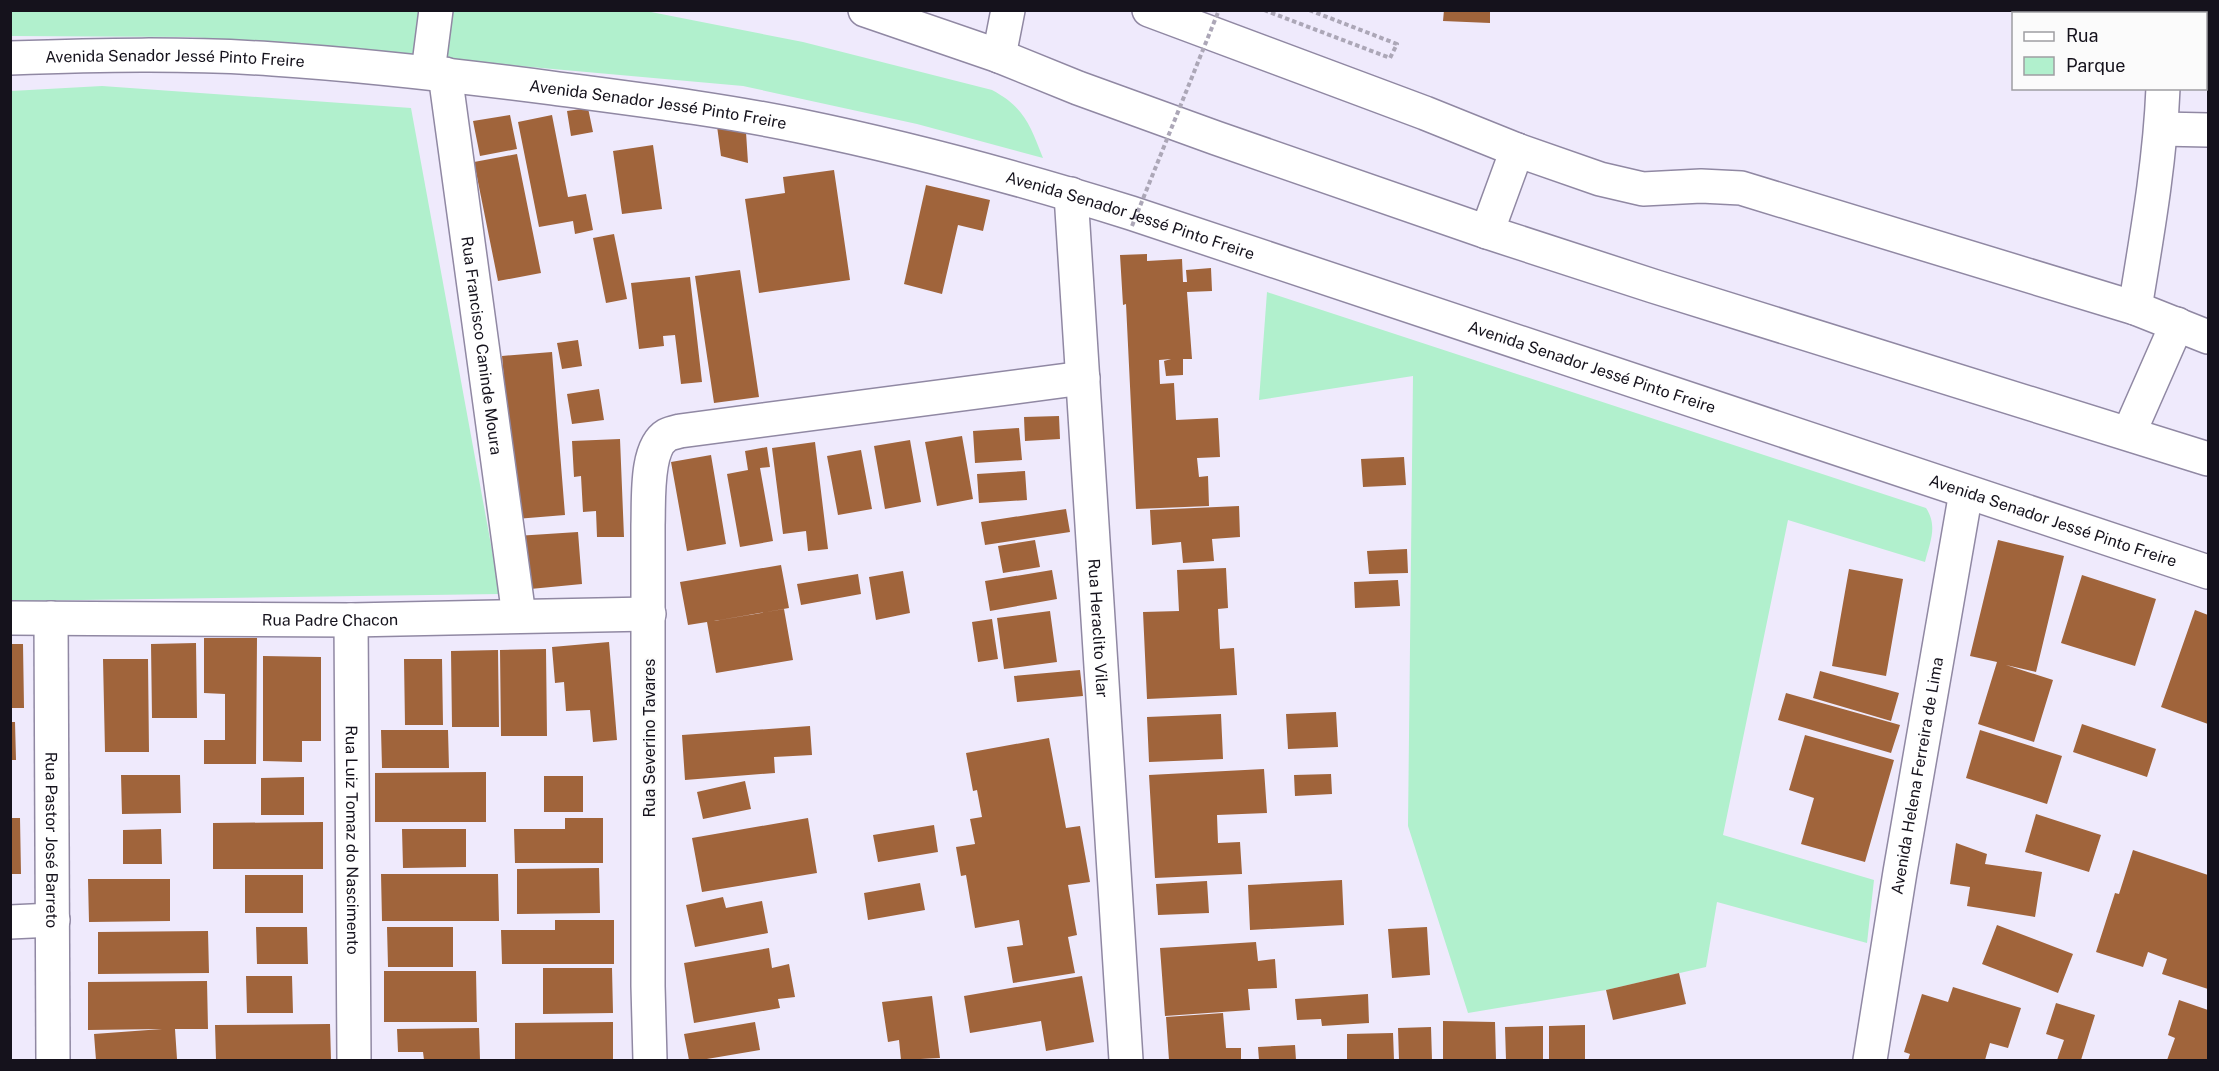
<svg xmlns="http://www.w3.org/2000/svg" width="2219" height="1071" font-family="'Public Sans',sans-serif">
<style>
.green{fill:#b1f0cd}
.building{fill:#a0643b}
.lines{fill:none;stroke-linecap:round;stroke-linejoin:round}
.minor-casing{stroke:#9088a3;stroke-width:36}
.highway-casing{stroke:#9088a3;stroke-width:36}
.path{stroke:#aca7b7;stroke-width:4;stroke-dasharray:4.5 3;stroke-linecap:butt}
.minor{stroke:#fff;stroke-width:33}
.highway{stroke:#fff;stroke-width:33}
.path-bridge{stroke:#aca7b7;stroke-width:4;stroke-dasharray:4.5 3;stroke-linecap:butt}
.labels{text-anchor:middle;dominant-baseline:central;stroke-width:4.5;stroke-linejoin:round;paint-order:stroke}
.street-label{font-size:16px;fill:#15121c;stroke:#fbfbfb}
</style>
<rect width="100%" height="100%" fill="#efeafc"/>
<path class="green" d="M11,10L646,11L803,42L992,90C1024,107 1030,125 1043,158L917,124L743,86L193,37L11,36Z
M102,86L411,108L500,594L11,601V91Z
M1267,292L1926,508C1938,526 1930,542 1925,562L1788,520L1723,835L1874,880L1867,943L1717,902L1706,967L1606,990L1468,1013L1408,826L1413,376L1259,400Z"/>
<path class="building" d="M1444,10H1490V23L1443,21Z
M588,108L593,132L571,136L567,111Z
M510,115L517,149L480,156L473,121Z
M552,115L568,197L586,194L593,230L575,234L573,221L539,227L518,122Z
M717,126L746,132L748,163L721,156Z
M653,145L662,209L622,214L613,151Z
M517,154L541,273L498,281L474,162Z
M834,170L850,280L759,293L745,199L785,193L783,177Z
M926,185L990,200L983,231L958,225L942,294L904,284Z
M614,234L627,299L606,303L593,238Z
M1147,254V261L1182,259L1183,282H1187L1186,270L1211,268L1212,291L1187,292L1192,359H1183V375L1166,376L1164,361L1171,359L1159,360L1160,384L1174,383L1176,420L1218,418L1220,457L1197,458L1199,477L1208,476L1209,506L1136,509L1126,304L1123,305L1120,255Z
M740,270L759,397L714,403L695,276Z
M690,277L702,382L681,384L675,335L663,336L664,346L639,349L631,283Z
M578,340L582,366L562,369L557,343Z
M552,352L565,515L516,519L502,356Z
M599,389L604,420L572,424L567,394Z
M1059,416L1060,439L1025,441L1024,417Z
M1019,428L1022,460L975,463L973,431Z
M962,436L973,499L937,506L925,442Z
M620,439L624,537H597L596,511L583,512L581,476L574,477L572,441Z
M910,440L921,502L885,509L874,446Z
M815,442L828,549L808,551L806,531L783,534L772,448Z
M767,447L770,467L760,468L773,541L740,547L727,474L748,470L745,451Z
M861,450L872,509L838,515L827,456Z
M711,455L726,544L687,551L671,462Z
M1404,457L1406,485L1363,487L1361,459Z
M1025,471L1027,500L979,503L977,474Z
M1239,506L1240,537L1212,539L1214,561L1183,563L1181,542L1152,545L1150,510Z
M1066,509L1070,532L985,545L981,522Z
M578,532L582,584L520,590L516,536Z
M1035,540L1040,567L1003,573L998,546Z
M1998,540L2064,556L2036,672L2006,665L2053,680L2034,742L1978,724L1997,662L1970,656Z
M1407,549L1408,573L1369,574L1367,551Z
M781,565L789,608L714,621L784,609L793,660L716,673L707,622L688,625L680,582Z
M1226,568L1228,608L1218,609L1220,649L1234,648L1237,695L1147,699L1143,612L1179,611L1177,570Z
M1849,569L1903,579L1886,676L1832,666Z
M1052,570L1057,599L990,611L985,581Z
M903,571L910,613L876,620L869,577Z
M858,574L861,594L801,605L797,584Z
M2082,575L2156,599L2135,666L2061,643Z
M1398,580L1400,606L1355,608L1354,582Z
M2195,610L2208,615V724L2161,707Z
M1050,611L1057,662L1004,669L997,618Z
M992,619L998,659L978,662L972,622Z
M204,638H257L256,764H204V740H225V694L204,693Z
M609,642L617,740L593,742L590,710L566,711L564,682L555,683L552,647Z
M196,643L197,718H152L151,644Z
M10,644H23L24,708H10Z
M546,649L547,736H501L500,650Z
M498,650L499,727H452L451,651Z
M263,656L321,657V741H302V762L263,761Z
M103,659H148L149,752H105Z
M404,659H442L443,725H405Z
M1080,670L1083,696L1017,702L1014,676Z
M1820,671L1899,693L1891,721L1813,698Z
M1786,693L1900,725L1891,753L1778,720Z
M1336,712L1338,747L1288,749L1286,714Z
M1221,714L1223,759L1149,762L1147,717Z
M10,722H15L16,760H10Z
M2082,724L2156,749L2147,777L2073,752Z
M810,726L812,755L774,757L775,773L685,780L682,735Z
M381,730H448L449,768H382Z
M1980,730L2062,756L2047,804L1966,778Z
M1805,735L1894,760L1865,862L1801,844L1814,798L1789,790Z
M1049,738L1066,828L1080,826L1090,882L1068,885L1077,935L1068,937L1075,973L1013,983L1007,947L1023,945L1019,920L975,928L966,875L961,876L956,847L975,844L970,819L982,817L977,790L973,791L966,753Z
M1264,769L1267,813L1217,815L1218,843L1240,842L1242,874L1155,878L1149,775Z
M486,772V822H375V773Z
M1331,774L1332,794L1295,796L1294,775Z
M121,775H180L181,813L122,814Z
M544,776H583V812H544Z
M304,777V815H261V778Z
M745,781L751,809L703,819L697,792Z
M2036,814L2101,835L2089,872L2025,852Z
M10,818H20L21,874H10Z
M565,818H603V863H515L514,829H565Z
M808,818L817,873L702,892L692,838Z
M323,822V869H213V823Z
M934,825L938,852L878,862L873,835Z
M161,829L162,864H123V830Z
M402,829H466V867L403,868Z
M1956,843L1987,854L1985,864L2042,872L2035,917L1967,906L1970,887L1950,884Z
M2133,850L2208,875V989L2162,974L2167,959L2148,952L2143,967L2096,952L2115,893L2119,894Z
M599,868L600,913L517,914V869Z
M381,874H498L499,921H382Z
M245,875H303V913H245Z
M88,879H170V921L89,922Z
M1342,880L1344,925L1250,930L1248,885Z
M1207,881L1209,913L1158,915L1156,884Z
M920,883L925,910L868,920L864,893Z
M723,897L726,908L762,901L768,933L695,947L686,905Z
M555,920H614V964H502L501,930H555Z
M1997,925L2073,954L2058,993L1982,964Z
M256,927H307L308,964H257Z
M387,927H453V967H388Z
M1427,927L1430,975L1392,978L1388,929Z
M208,931L209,973L98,974V932Z
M1256,942L1258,961L1275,959L1277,988L1248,989L1250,1010L1165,1016L1160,948Z
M769,948L772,968L789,964L795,997L778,999L780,1008L694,1023L684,963Z
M543,968H612L613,1013L543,1014Z
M384,971H476L477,1022H384Z
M1679,973L1686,1004L1613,1020L1606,990Z
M246,976H292L293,1013H247Z
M1082,976L1094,1042L1046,1051L1041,1021L970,1033L964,996Z
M207,981L208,1029H175L177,1059L96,1060L94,1034L162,1029L88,1030V982Z
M1953,987L2021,1008L2008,1048L1990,1043L1985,1060H1908L1910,1054L1904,1052L1922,994L1948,1002Z
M1368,994L1369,1023L1322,1026L1321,1019L1297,1020L1295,999Z
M932,996L940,1058L901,1060L899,1040L888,1042L882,1002Z
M2179,1000L2208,1010V1060H2167L2175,1038L2168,1035Z
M2056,1003L2095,1015L2081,1060H2057L2064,1040L2046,1034Z
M1223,1013L1226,1048H1241V1060H1169L1166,1017Z
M1443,1021L1495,1022L1496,1060H1443Z
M613,1022V1060H515V1023Z
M755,1022L760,1050L701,1060H689L684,1034Z
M330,1024L331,1060H216L215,1025Z
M1585,1025V1060H1549V1026Z
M1543,1026V1060H1506L1505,1027Z
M1431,1027L1432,1060H1399L1398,1028Z
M479,1028L480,1060H424L423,1052H398L397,1029Z
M1393,1033L1394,1060H1347V1034Z
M1295,1045L1296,1060H1259L1258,1047Z"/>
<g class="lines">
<defs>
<g id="minor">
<path d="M1149,10L1425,113L1517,150L1600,179L1643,189L1701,186L1741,188L2135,308L2208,337"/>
<path d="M2166,10V14"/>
<path d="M999,56L1008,10"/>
<path id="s1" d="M10,58C98,55 186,53 273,59C366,65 459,76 552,88C634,99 718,109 800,126C912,149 1022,179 1131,213L2208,572"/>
<path d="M428,72L436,10"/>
<path id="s2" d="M445,74L519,616"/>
<path d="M2161,129L2208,130"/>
<path id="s3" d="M1071,194L1126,1060"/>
<path d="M1487,232L1517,150"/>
<path d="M2135,308C2147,235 2160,162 2163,88"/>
<path d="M2129,433L2177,324"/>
<path id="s4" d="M10,618L351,620L649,614"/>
<path id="s5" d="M51,618L53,1060"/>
<path id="s6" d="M351,620L354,1060"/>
<path d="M10,922L53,920"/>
<path d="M650,1060L648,986V525C649,501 645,448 667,435C671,433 676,432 680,431L1083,378"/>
<path id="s7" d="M1870,1060L1900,872L1966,492"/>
</g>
<path id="highway" d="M865,10L999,56L1078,88L1216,138L1487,232L1653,286L2208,459"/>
</defs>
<use href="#minor" class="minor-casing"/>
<use href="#highway" class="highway-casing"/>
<path class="path" d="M1264,10L1390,58L1397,44L1309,10"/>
<use href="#minor" class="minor"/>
<use href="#highway" class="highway"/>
<path class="path-bridge" d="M1132,226L1219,10"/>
</g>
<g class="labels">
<g class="street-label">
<text stroke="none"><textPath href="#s1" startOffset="165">Avenida Senador Jessé Pinto Freire</textPath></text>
<text stroke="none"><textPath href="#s1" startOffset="651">Avenida Senador Jessé Pinto Freire</textPath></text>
<text stroke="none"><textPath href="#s1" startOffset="1137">Avenida Senador Jessé Pinto Freire</textPath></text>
<text stroke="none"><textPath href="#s2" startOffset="274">Rua Francisco Caninde Moura</textPath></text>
<text stroke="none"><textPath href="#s1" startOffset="1623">Avenida Senador Jessé Pinto Freire</textPath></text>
<text stroke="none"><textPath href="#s1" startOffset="2109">Avenida Senador Jessé Pinto Freire</textPath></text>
<text stroke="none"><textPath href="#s4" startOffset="320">Rua Padre Chacon</textPath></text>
<text stroke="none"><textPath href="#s3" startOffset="435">Rua Heraclito Vilar</textPath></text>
<text transform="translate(649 738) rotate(-90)">Rua Severino Tavares</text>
<text stroke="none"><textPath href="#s7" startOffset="288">Avenida Helena Ferreira de Lima</textPath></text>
<text stroke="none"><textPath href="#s5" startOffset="222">Rua Pastor José Barreto</textPath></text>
<text stroke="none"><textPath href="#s6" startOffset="220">Rua Luiz Tomaz do Nascimento</textPath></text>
</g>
</g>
<rect width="2219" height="1071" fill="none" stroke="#15121c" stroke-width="24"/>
<rect x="2012" y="12" width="195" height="78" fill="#fbfbfb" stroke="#9f9ea2" stroke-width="1.5"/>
<rect x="2024" y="32" width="30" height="9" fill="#ffffff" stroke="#9f9ea2" stroke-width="1.5"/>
<text x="2066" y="42" font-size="18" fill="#15121c">Rua</text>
<rect x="2024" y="57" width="30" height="18" fill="#b1f0cd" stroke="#9f9ea2" stroke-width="1.5"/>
<text x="2066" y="72" font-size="18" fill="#15121c">Parque</text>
</svg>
